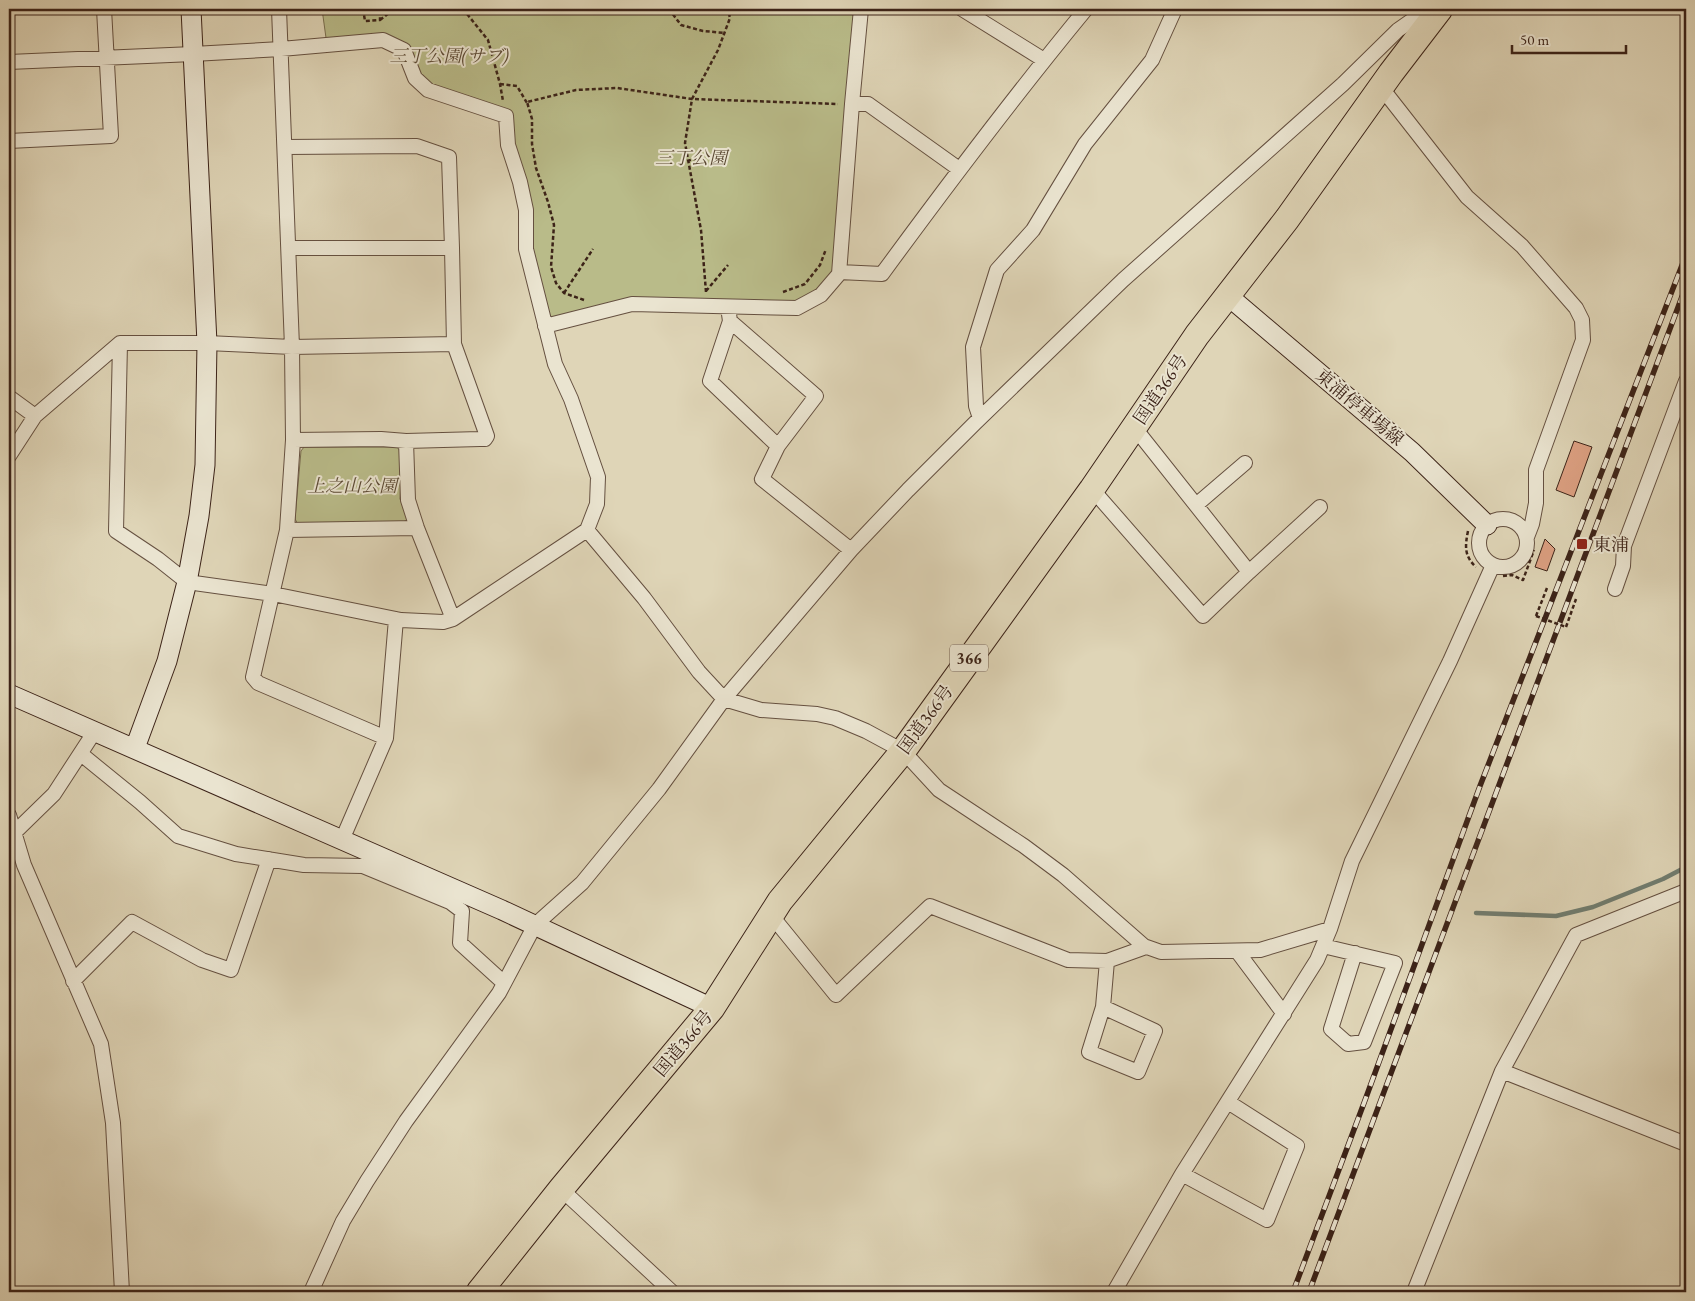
<svg xmlns="http://www.w3.org/2000/svg" width="1695" height="1301" font-family="'EB Garamond','Noto Serif JP',serif">
<style>
.green{fill:#b9bb89;stroke:#7a6f50}
.lines{fill:none;stroke-linecap:round;stroke-linejoin:round}
.stream{stroke:#717d70;stroke-width:4.5}
.building{fill:#dea183;stroke:#3c2318}
.street-casing{stroke:#655040;stroke-width:16}
.secondary-casing{stroke:#3c2318;stroke-width:21}
.highway-casing{stroke:#3c2318;stroke-width:27}
.path{stroke:#3c2318;stroke-width:2.5;stroke-dasharray:4 2.5;stroke-linecap:butt}
.street{stroke:#eae4d0;stroke-width:14}
.secondary{stroke:#eae4d0;stroke-width:19}
.highway{stroke:#dfd5b7;stroke-width:25}
.rail-casing{stroke:#3c2318;stroke-width:5.5}
.rail{stroke:#eae4d0;stroke-width:4;stroke-dasharray:11;stroke-linecap:butt}
.path-bridge{stroke:#3c2318;stroke-width:2.5;stroke-dasharray:4 2.5;stroke-linecap:butt}
.poi-dot{fill:#8f2418;stroke:#eae4d0;stroke-width:2}
.labels{text-anchor:middle;dominant-baseline:central;stroke-width:4;stroke-linejoin:round;paint-order:stroke}
.shield{fill:#eae4d0;stroke:#705d4f;stroke-width:1}
.shield-label{font-size:16px;font-weight:bold;fill:#3c2318}
.park-label{font-size:18px;font-style:italic;fill:#5b4934;stroke:#eae4d0}
.street-label{font-size:18px;fill:#3c2318;stroke:#eae4d0}
.poi-label{font-size:18px;fill:#3c2318;stroke:#eae4d0;text-anchor:start}
</style>
<rect width="100%" height="100%" fill="#dfd5b7"/>
<filter id="stains"><feTurbulence type="fractalNoise" baseFrequency=".004" numOctaves="4"/><feColorMatrix values="0 0 0 0 .2 0 0 0 0 .09 0 0 0 0 .02 0 0 0 .5 -.17"/></filter>
<radialGradient id="worn" r=".72"><stop offset=".6" stop-color="#630" stop-opacity="0"/><stop offset="1" stop-color="#630" stop-opacity=".3"/></radialGradient>
<path class="green" d="M322,9H861L839,272L797,308L632,304L545,326L506,116L428,90L404,50L383,40L327,45Z
M304,447H397L402,453L400,499L408,519L403,522L298,524L295,519L301,451Z"/>
<g class="lines">
<path class="stream" d="M1476,913L1556,916L1593,907L1663,879L1686,867"/>
</g>
<path class="building" d="M1574,441L1592,447L1574,497L1556,490Z
M1545,539L1555,549L1547,571L1535,567Z"/>
<g class="lines">
<defs>
<path id="street" d="M279,9L292,347L293,440L287,530L253,677L258,683L386,738
M962,9L1044,60
M9,62L193,54L281,49L383,40L404,50L415,78L428,90L506,116L508,145L520,182L526,210V249L555,364L571,399L598,477L597,504L587,530L453,619L443,622L401,620L273,594L187,582L158,559L116,531L120,343H207L292,347L454,344
M1381,87L1467,197L1522,246L1576,308L1582,320L1583,340L1536,470V503L1532,524L1527,537
M852,104H868L959,169
M9,141L111,136L104,9
M285,147L417,146L449,157L452,248
M289,248H452L454,344L487,436L485,439H480L406,441L381,439L293,440
M839,272L882,274C948,184 1015,95 1086,9
M728,307L730,321L710,381L778,446L762,479L851,550
M730,321L816,396L778,446
M545,326L632,304L797,308L821,295L839,274L852,104L861,9
M9,397L35,416
M980,418L976,406L973,347L997,270L1033,230L1085,144L1152,60L1175,9
M406,441L408,500L417,528L453,619
M9,456L35,416L120,343
M1092,489L1203,616L1249,572L1134,427
M1196,505L1245,463
M1479 543a24 24 0 1 1 48 0a24 24 0 1 1-48 0Z
M287,530L417,528
M587,530L644,598L699,672L724,699L761,710L817,714L835,718L866,731L903,751L939,790L1024,846L1063,875L1144,946L1161,952L1260,950L1330,929
M1249,572L1320,507
M1615,589L1623,566L1624,546L1686,381
M81,754L140,802L178,836L236,854L304,865L363,866L450,902L462,911L460,943L504,983
M9,815L24,865L101,1044L113,1123L122,1292
M14,833L54,794L95,731
M342,840L386,738L396,619
M771,915L836,995L930,906L1068,960L1107,961
M1323,946L1395,963L1364,1042L1348,1044L1331,1029L1355,953
M1237,951L1284,1014
M73,981L132,922L202,960L231,970L269,859
M1103,1007L1155,1031L1138,1072L1089,1052L1103,1007L1107,961L1146,947
M1502,1071L1686,1144
M1182,1174L1267,1220L1297,1146L1228,1102
M561,1189L672,1292
M311,1292L343,1221L367,1181L406,1121L499,993L535,925L582,883L659,789L724,699L851,550L908,490L975,423L1123,280L1343,84L1398,30L1428,9
M1114,1292L1182,1174L1317,960L1330,929L1352,861L1450,661L1493,565
M1414,1292L1502,1071L1576,935L1686,891"/>
<path id="secondary" d="M1227,295L1412,452L1487,525
M9,694L502,910L712,1008
M135,748L167,661L187,582L199,516L205,465L207,343L191,9"/>
<path id="highway" d="M479,1292L561,1189L712,1008L780,901L903,751L1092,489L1197,335L1287,219L1391,73L1440,9"/>
</defs>
<use href="#street" class="street-casing"/>
<use href="#secondary" class="secondary-casing"/>
<use href="#highway" class="highway-casing"/>
<path class="path" d="M363,9L365,21L380,20V9
M463,9L488,40L500,84L503,101
M669,9L681,25L703,31L725,33
M380,20L394,9
M500,84L517,86L527,103
M687,161L715,153
M706,291L728,265
M706,292L701,230L685,143L692,99L718,50L730,18L728,9
M783,292L805,284L820,265L826,249
M564,293L593,249
M584,300L564,293L556,283L551,267L554,225L548,202L536,168L532,144V119L527,102L576,90L617,88L692,99L838,104
M1468,531C1465,546 1464,556 1476,567
M1503,576L1512,575L1523,580L1534,550
M1536,616L1547,588
M1566,627L1576,599"/>
<use href="#street" class="street"/>
<use href="#secondary" class="secondary"/>
<use href="#highway" class="highway"/>
<defs>
<path id="rail" d="M1293,1292L1364,1103L1480,786L1686,255
M1309,1292L1686,286"/>
</defs>
<use href="#rail" class="rail-casing"/>
<use href="#rail" class="rail"/>
<path class="path-bridge" d="M1536,616L1566,627"/>
</g>
<rect class="poi-dot" x="1576" y="538" width="12" height="12" rx="2.5"/>
<g class="labels">
<rect class="shield" x="950" y="644.5" width="38" height="27" rx="4"/>
<g class="shield-label">
<text x="969" y="658">366</text>
</g>
<g class="park-label">
<text x="449" y="55">三丁公園(サブ)</text>
<text x="691" y="157">三丁公園</text>
<text x="352" y="485">上之山公園</text>
</g>
<g class="street-label">
<text transform="translate(1160 389) rotate(-56)">国道366号</text>
<text transform="translate(1360 407) rotate(40)">東浦停車場線</text>
<text transform="translate(925 719) rotate(-54)">国道366号</text>
<text transform="translate(683 1043) rotate(-50)">国道366号</text>
</g>
<g class="poi-label">
<text x="1593" y="544">東浦</text>
</g>
</g>
<rect width="1695" height="1301" fill="none" stroke="#dfd5b7" stroke-width="30"/>
<rect x="10" y="10" width="1675" height="1281" fill="none" stroke="#3c2318" stroke-width="2.5"/>
<rect x="15" y="15" width="1665" height="1271" fill="none" stroke="#3c2318"/>
<path d="M1512 45v8h114v-8" fill="none" stroke="#3c2318" stroke-width="2.5"/>
<text x="1520" y="45" font-size="15" fill="#3c2318" stroke="#eae4d0" stroke-width="4" paint-order="stroke">50 m</text>
<rect width="100%" height="100%" filter="url(#stains)"/>
<rect width="100%" height="100%" fill="url(#worn)"/>
</svg>
